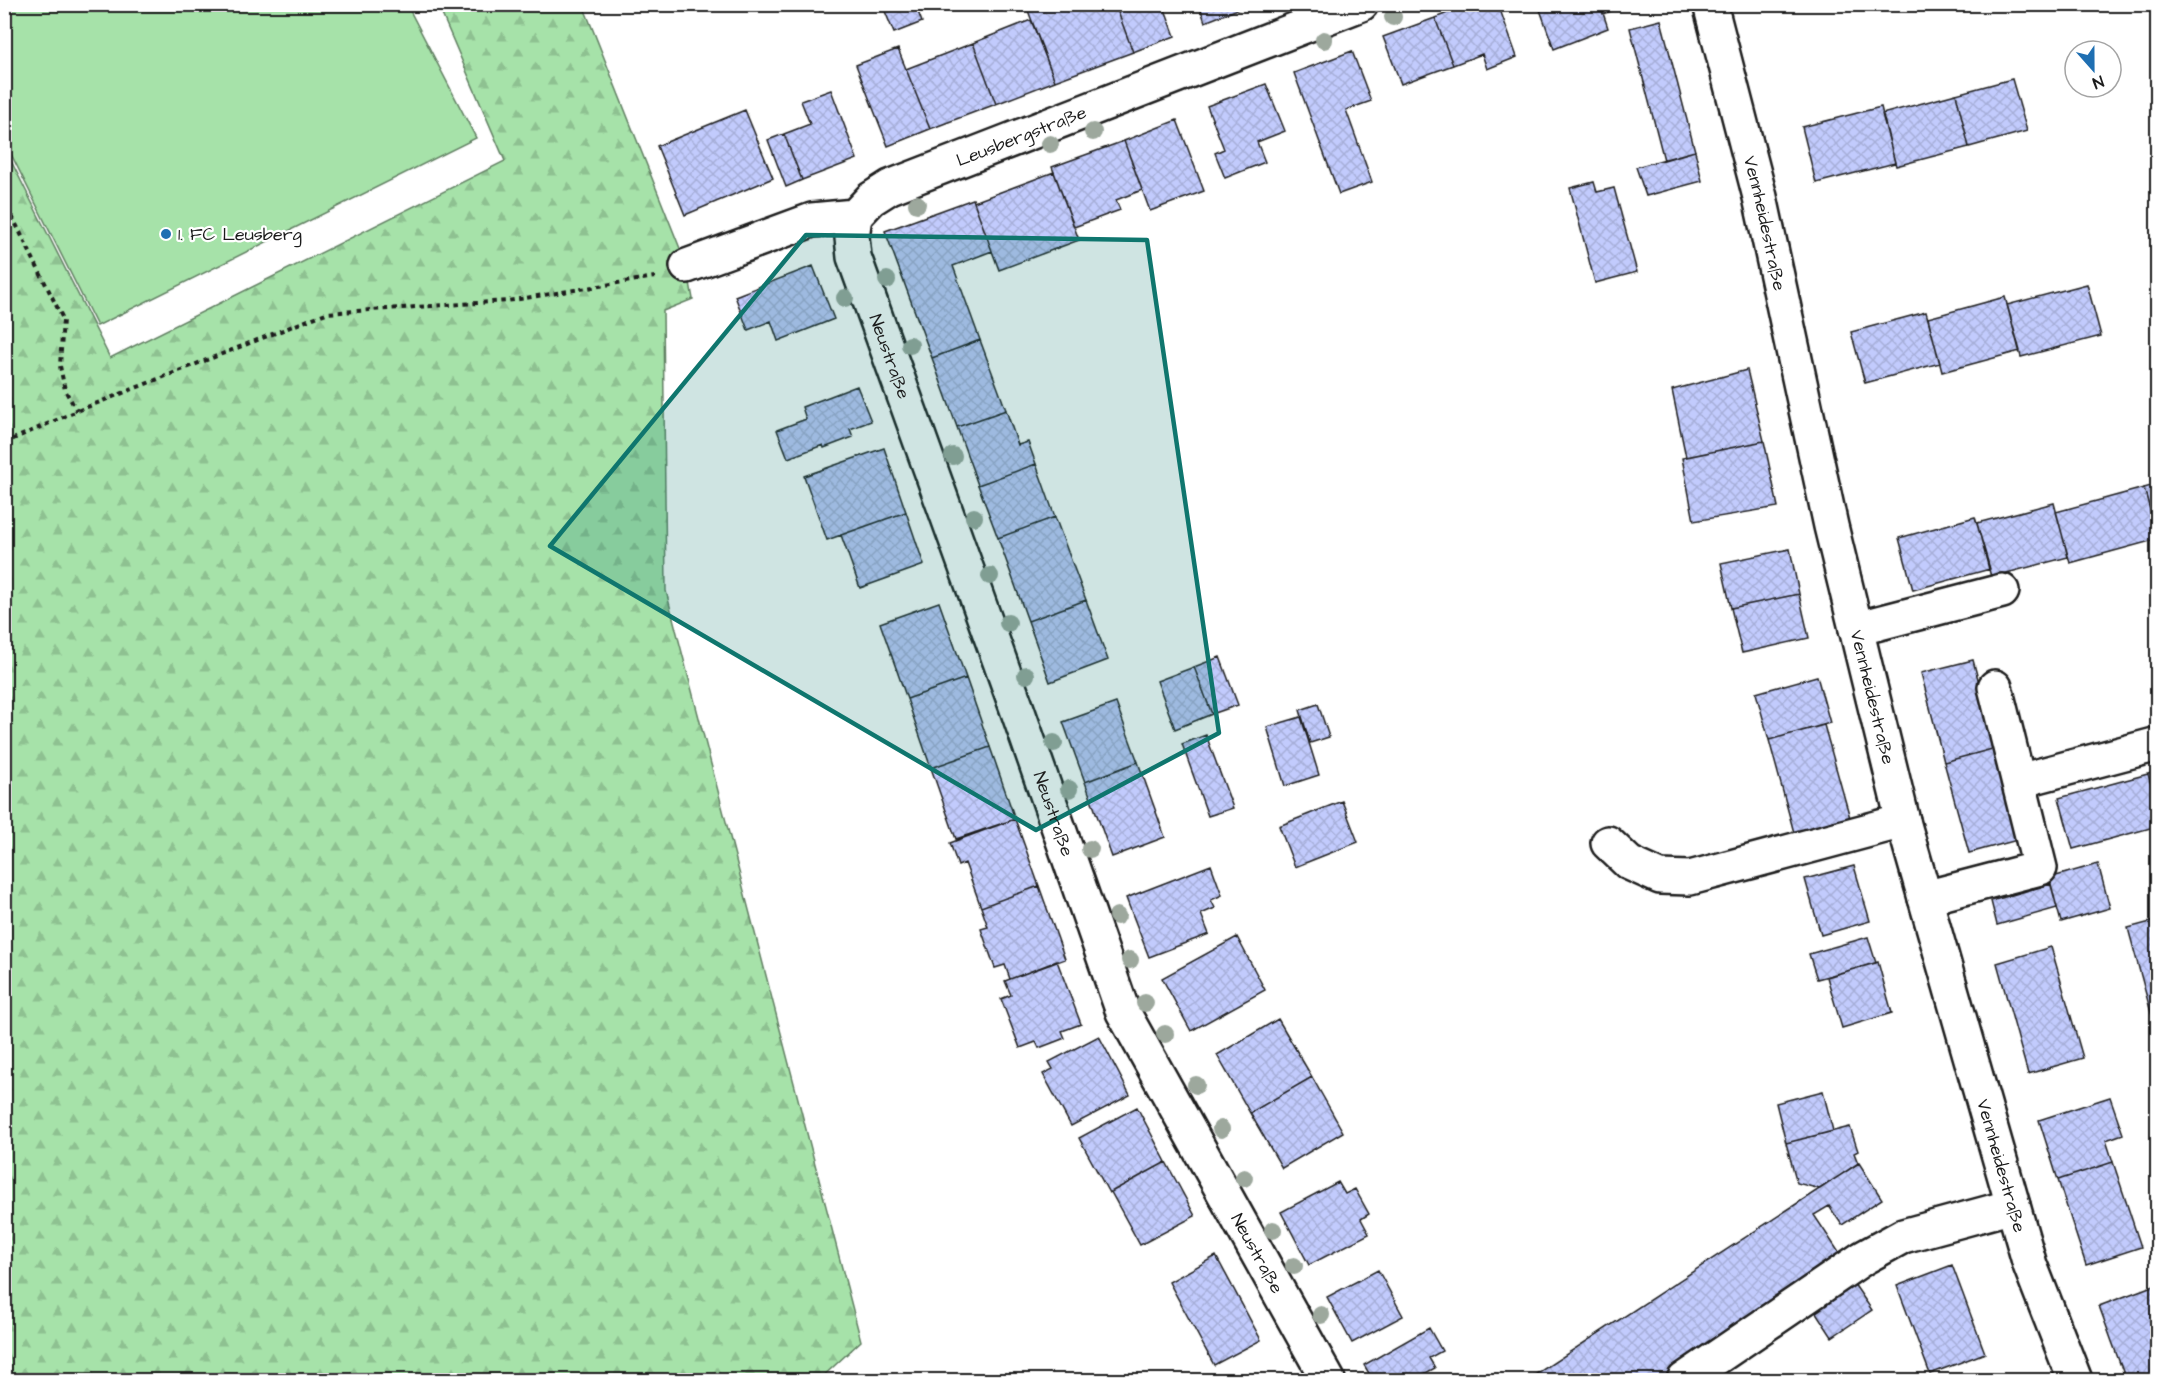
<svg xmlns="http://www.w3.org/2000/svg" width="2162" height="1385" font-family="'Architects Daughter',sans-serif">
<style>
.green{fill:#a6e2a9;stroke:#617f62;stroke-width:1.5}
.forest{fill:url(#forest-firs);stroke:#617f62;stroke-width:1.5}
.building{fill:url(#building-cross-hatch);stroke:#1c1c1c;stroke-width:1.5}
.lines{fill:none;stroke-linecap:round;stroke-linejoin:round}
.minor-casing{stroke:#1c1c1c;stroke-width:38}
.path{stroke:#1c1c1c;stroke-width:4;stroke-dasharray:4.5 4.5;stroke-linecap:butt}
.minor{stroke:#fff;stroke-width:33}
.tree{fill:#9da89d}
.marked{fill:#0f766e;fill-opacity:0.2;stroke:#0f766e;stroke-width:4.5;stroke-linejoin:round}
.poi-dot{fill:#1f6fb2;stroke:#fff;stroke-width:2}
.labels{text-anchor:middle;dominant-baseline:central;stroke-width:4.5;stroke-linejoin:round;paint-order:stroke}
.street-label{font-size:18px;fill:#1c1c1c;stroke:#fff}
.poi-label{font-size:18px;fill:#1c1c1c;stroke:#fff;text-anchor:start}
</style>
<defs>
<pattern id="forest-firs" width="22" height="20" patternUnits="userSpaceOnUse" patternTransform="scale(1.5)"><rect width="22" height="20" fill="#a6e2a9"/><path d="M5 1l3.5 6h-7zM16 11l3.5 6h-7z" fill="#8ec191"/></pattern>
<pattern id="building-cross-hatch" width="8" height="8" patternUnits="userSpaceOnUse" patternTransform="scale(1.5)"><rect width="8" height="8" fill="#c2cbfd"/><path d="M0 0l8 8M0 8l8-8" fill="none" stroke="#a6aed8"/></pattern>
</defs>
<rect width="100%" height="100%" fill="#fff"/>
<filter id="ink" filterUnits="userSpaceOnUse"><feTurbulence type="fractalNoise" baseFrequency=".0167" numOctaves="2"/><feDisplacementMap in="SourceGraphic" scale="12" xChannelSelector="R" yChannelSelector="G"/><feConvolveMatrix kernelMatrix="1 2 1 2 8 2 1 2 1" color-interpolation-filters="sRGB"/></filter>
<g filter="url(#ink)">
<path class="green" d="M5,4L407,5L476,138L97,326L5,142Z"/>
<path class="forest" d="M438,5H583L687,266L693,299L663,311L666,591L861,1341L819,1380H5L4,147L110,358L505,161Z"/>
<path class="building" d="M882,4H915L922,22L894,33Z
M1036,4H1115L1133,52L1055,81L1027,8Z
M1115,4H1163L1175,36L1133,52Z
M1199,4H1251L1205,22Z
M1470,4H1498L1517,57L1487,69L1482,54L1453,65L1435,18Z
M1538,4H1600L1608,28L1554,49Z
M1600,4H1630L1603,14Z
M1435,18L1453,65L1401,84L1383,37Z
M1031,20L1055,81L996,104L973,43Z
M1661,20L1695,151L1664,160L1630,28Z
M973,43L996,104L930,129L906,69Z
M898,49L930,129L888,146L856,65Z
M1352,51L1371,101L1346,110L1372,182L1339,194L1294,73Z
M2012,79L2027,131L1969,147L1956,94Z
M1266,84L1285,131L1257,142L1265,162L1225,178L1215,153L1224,149L1207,106Z
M831,90L857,159L802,180L784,134L810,124L801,101Z
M1956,94L1969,147L1896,166L1882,114Z
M1881,107L1895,163L1816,183L1802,127Z
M745,110L773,178L685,215L657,146Z
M1177,120L1204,191L1150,211L1124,141Z
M784,134L802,180L786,187L768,140Z
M1124,141L1142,190L1116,200L1120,210L1074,227L1052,167Z
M1695,151L1702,181L1646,196L1636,167Z
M1054,172L1079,240L999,270L974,202Z
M1594,182L1597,192L1614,188L1637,272L1595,283L1570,188Z
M973,199L992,251L953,266L980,340L932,358L885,231Z
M813,266L834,319L778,341L771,321L748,330L735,296Z
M2087,284L2101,336L2021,357L2007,305Z
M2005,297L2020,351L1942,372L1928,318Z
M1926,312L1940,363L1865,383L1851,332Z
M980,340L1006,410L957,427L932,358Z
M1747,370L1764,441L1686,457L1672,390Z
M857,386L871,421L850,429L853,437L824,448L823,445L788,458L777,430L806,419L802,407Z
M1006,410L1018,445L1028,442L1036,464L978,485L957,427Z
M1764,441L1778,507L1694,521L1682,458Z
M884,448L906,512L827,540L804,476Z
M1036,464L1055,517L998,538L978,485Z
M2158,484V537L2144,488Z
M2144,488L2158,539L2070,563L2056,512Z
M2054,503L2068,557L1991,577L1977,523Z
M906,512L924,565L860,588L841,535Z
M1055,517L1086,600L1028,621L998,538Z
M1975,517L1990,569L1913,590L1899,538Z
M1790,549L1799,594L1731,608L1721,563Z
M1799,594L1809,638L1742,653L1731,608Z
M1086,600L1108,660L1050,682L1028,621Z
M939,602L966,678L907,699L880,623Z
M1220,657L1238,705L1212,714L1194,667Z
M1973,660L1996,748L1944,762L1921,673Z
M1194,667L1212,714L1175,729L1157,681Z
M1817,676L1830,723L1769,740L1756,693Z
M966,678L990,747L931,768L907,699Z
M1116,703L1138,762L1085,782L1063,722Z
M1318,704L1329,737L1310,743L1300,710Z
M1301,717L1319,775L1285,786L1267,727Z
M1824,725L1852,825L1796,840L1769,740Z
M1206,735L1233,808L1208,816L1182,744Z
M990,747L1015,819L956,839L931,768Z
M1996,748L2021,839L1969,853L1944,762Z
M1138,762L1165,837L1112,857L1085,782Z
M2158,771V809L2148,774Z
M2148,774L2158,809V826L2073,849L2059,798Z
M1342,801L1358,842L1295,867L1279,826Z
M1015,819L1039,886L981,907L965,863L958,866L950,843Z
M2098,864L2110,908L2061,922L2049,878Z
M1211,865L1222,895L1211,900L1215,908L1201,914L1209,934L1149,957L1126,898Z
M1854,866L1870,921L1821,935L1805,879Z
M2051,884L2057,908L1997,925L1991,901Z
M1039,886L1065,959L1010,979L1005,965L995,968L981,929L988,927L981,907Z
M2158,920V1031H2156L2128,928Z
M1237,937L1265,990L1191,1031L1162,978Z
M1868,937L1876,963L1817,979L1809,954Z
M2051,947L2083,1058L2028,1074L1997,963Z
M1057,961L1081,1024L1062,1031L1065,1038L1039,1048L1036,1042L1020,1048L1001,999L1011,995L1005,981Z
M1878,962L1892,1013L1842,1028L1827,977Z
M1278,1019L1312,1077L1250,1113L1217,1055Z
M1099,1036L1130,1095L1071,1126L1043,1074L1053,1069L1049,1062Z
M1312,1077L1343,1132L1282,1168L1250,1113Z
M1823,1091L1833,1131L1786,1143L1776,1103Z
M2110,1097L2123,1134L2106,1140L2113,1162L2058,1180L2039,1120Z
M1137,1107L1166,1162L1109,1193L1079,1138Z
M1850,1127L1858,1151L1854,1153L1858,1163L1820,1189L1797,1183L1786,1143Z
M1166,1162L1195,1216L1140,1245L1111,1192Z
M2113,1162L2141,1247L2086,1265L2058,1180Z
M1859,1163L1882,1199L1842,1225L1829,1206L1814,1215L1844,1260L1660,1380H1527Z
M1338,1182L1345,1194L1355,1189L1369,1214L1361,1219L1369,1234L1309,1265L1281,1212Z
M1216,1256L1261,1340L1214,1365L1169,1282Z
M1952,1265L1985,1353L1930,1374L1897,1286Z
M1378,1270L1403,1316L1352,1343L1327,1297Z
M1854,1284L1872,1310L1832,1337L1815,1311Z
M2155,1285L2158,1291V1380H2126L2099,1306Z
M1429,1328L1442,1351L1429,1358L1435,1368L1413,1380H1373L1364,1365Z"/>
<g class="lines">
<defs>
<g id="minor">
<path id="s1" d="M1710,4L1760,197L1831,526L1903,821L2030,1265L2075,1380"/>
<path id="s2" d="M855,216L852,237L854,257L1016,706L1123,1012L1328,1380"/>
<path id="s3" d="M687,266L812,220L855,216L871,199L890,187L1361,4"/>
<path d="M1856,629L2002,591"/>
<path d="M2019,781L2158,744"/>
<path d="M1608,843L1629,863L1660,877L1690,878L1903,821"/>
<path d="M1925,898L2040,868L1995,687"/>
<path d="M1684,1380L1863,1258L1903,1236L2013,1206"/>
</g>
</defs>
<use href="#minor" class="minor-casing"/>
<path class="path" d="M4,200L63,319L60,366L65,390L77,411
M4,443L77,411L326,313L507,301L655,277"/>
<use href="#minor" class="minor"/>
</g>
<g class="tree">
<circle cx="1393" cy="17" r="9"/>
<circle cx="1324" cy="40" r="9"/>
<circle cx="1093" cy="132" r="9"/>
<circle cx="1050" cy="144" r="9"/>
<circle cx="917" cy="204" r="9"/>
<circle cx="887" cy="280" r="9"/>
<circle cx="845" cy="298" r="9"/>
<circle cx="910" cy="345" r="9"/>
<circle cx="953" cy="456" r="9"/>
<circle cx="974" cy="517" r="9"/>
<circle cx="990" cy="576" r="9"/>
<circle cx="1008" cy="623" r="9"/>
<circle cx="1026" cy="675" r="9"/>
<circle cx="1054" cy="743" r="9"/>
<circle cx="1069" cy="789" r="9"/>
<circle cx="1090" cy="849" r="9"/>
<circle cx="1117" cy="916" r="9"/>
<circle cx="1130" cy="960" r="9"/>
<circle cx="1145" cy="1003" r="9"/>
<circle cx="1165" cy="1034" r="9"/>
<circle cx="1196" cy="1085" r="9"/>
<circle cx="1221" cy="1129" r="9"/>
<circle cx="1244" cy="1178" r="9"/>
<circle cx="1273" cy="1230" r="9"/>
<circle cx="1294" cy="1266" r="9"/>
<circle cx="1321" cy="1315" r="9"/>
</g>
</g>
<path class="marked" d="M806,235L1147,240L1219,733L1036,830L550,546Z"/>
<circle class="poi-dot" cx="166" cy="234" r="6"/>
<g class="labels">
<g class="street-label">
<text stroke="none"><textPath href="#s3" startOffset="363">Leusbergstraße</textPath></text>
<text stroke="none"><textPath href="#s1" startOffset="226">Vennheidestraße</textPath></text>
<text stroke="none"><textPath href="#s2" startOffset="147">Neustraße</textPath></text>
<text stroke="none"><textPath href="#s1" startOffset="712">Vennheidestraße</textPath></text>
<text stroke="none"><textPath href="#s2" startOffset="633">Neustraße</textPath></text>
<text stroke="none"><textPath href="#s1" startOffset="1198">Vennheidestraße</textPath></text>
<text stroke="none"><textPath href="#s2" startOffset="1119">Neustraße</textPath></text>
</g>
<g class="poi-label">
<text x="178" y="234">1. FC Leusberg</text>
</g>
</g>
<rect width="2162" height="1385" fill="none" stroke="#fff" stroke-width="24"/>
<rect x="12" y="12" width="2138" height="1361" fill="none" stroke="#1c1c1c" stroke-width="2" filter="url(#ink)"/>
<g transform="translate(2093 69) rotate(159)"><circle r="28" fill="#ffffff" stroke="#a4a4a4" stroke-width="1.5"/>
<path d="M0-4.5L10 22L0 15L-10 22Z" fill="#1f6fb2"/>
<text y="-9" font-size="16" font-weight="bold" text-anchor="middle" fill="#1c1c1c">N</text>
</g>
</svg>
